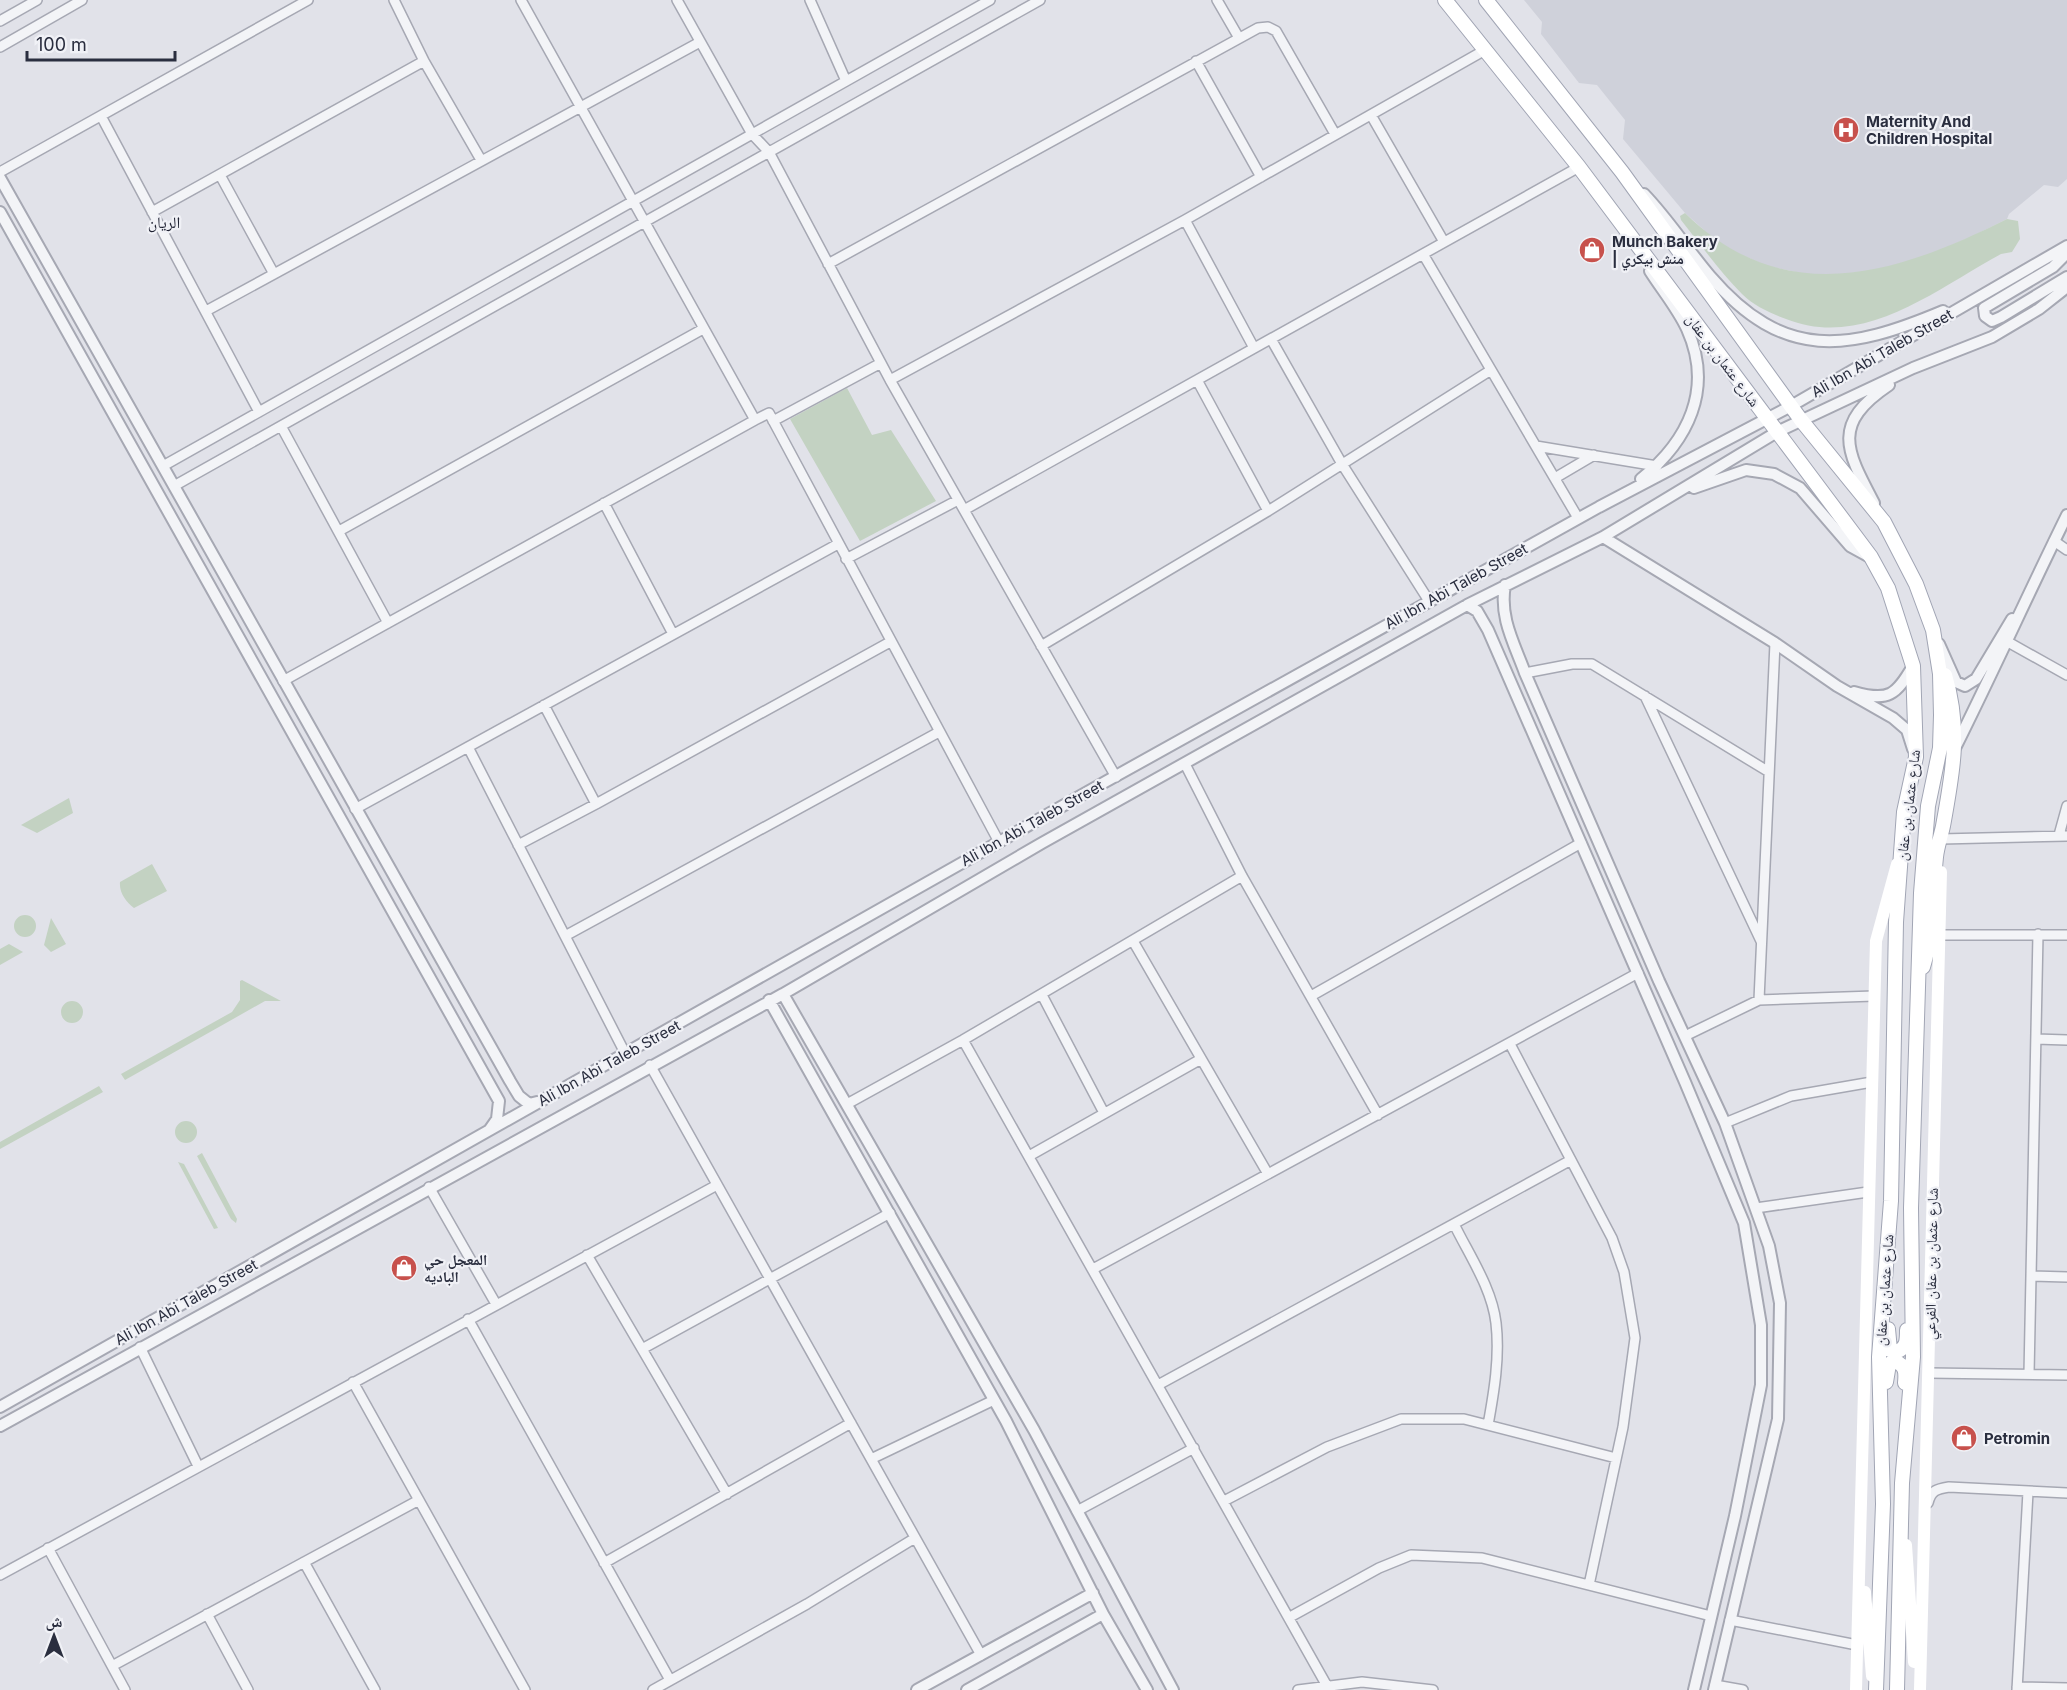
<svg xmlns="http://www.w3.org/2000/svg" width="2067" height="1690" font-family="Inter,'Noto Naskh Arabic',sans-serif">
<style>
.built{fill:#cfd1da}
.green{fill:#c3d2c2}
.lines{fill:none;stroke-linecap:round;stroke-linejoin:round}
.minor-casing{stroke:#a6a8b3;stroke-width:12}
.tertiary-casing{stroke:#a6a8b3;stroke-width:14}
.primary-casing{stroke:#a1a5b4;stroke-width:16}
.minor{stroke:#f3f4f7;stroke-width:9}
.tertiary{stroke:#f3f4f7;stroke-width:10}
.secondary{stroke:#fff;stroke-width:12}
.primary{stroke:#fff;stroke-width:14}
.labels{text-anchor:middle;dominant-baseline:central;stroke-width:4.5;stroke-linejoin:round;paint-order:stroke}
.poi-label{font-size:15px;font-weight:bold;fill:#2a2e3f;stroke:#f0f1f6;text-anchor:start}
.street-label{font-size:15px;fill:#2a2e3f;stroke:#f0f1f6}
.neighbourhood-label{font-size:16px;fill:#1c1f30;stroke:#f0f1f6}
</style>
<rect width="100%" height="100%" fill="#e1e2e9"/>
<path class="built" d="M1524,0H2067V179L2058,187L2044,185L2009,214L2007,219L1971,237L1926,256L1878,270L1842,275L1805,274L1767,266L1733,251L1713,238L1685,213L1623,139L1625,120L1597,85L1579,83L1541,34L1542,22Z"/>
<path class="green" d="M1685,213C1785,311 1897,274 2007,219L2018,221L2020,239L2012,252L2001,254C1936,289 1864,350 1786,319C1770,313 1754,306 1742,294C1720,272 1701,245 1681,220L1680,216Z
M847,388L872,435L891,430L936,501L860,541L790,419Z
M69,798L73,813L37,833L21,825Z
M152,864L167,891L134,908C126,902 119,893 120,882Z
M14 926a11 11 0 1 1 22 0a11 11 0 1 1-22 0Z
M51,918L66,944L51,952L44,945Z
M9,944L23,952L0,965V949Z
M242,980L281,1001H265L125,1080L121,1074L232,1012L240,1000V981Z
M61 1012a11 11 0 1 1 22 0a11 11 0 1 1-22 0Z
M99,1086L103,1092L0,1149V1142Z
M175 1132a11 11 0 1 1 22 0a11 11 0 1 1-22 0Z
M202,1153L237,1219L236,1223L231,1219L197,1156Z
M178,1162L184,1164L218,1228L214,1229Z"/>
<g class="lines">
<defs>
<path id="minor" d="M394,0L424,61L481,160
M677,0L752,134L769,152L890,380L1116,777
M810,0L846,81
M1217,0L1239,38
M0,21L37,0
M0,47L82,0
M1196,61L1261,177
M1371,115L1444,242
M101,116L259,412
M0,172L308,0
M220,175L274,274
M152,212L424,61
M1185,220L1254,348
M1423,254L1578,518
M828,264L1258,28L1268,27L1276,31L1335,134
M206,311L700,42
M1271,339L1342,464L1429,601
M890,380L1185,220L1485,50
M1197,380L1268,511
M755,420L769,413L999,842
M773,421L881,363
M281,426L388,623
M1536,446L1657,466
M163,466L990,0
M1555,478L1594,455
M174,486L1040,0
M604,503L673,634
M964,510L1579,167
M339,531L703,329
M2054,541L2067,550
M846,559L958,500
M2008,642L2067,675
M1041,646L1268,511L1491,370
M1525,673L1572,664H1592L1769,772
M283,681L755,420L521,0
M1645,696L1761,941
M544,705L596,804L890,642
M468,747L625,1053
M1185,764L1242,876L1378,1115
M355,809L838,544
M2059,835L2067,806
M1941,839L2067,836
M518,845L596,804
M1940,935H2067
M565,936L939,732
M1133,941L1268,1174
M1042,995L1104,1113
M1311,996L1581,843
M1759,1000L1775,643
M1685,1036L1759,1000L1874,996
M2036,1039L2067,1040
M963,1040L1327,1686
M1510,1044L1612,1238L1624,1272L1635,1338L1623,1427L1589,1585
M650,1065L981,1655
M847,1104L963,1040L1242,876
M1725,1123L1791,1096L1872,1082
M1029,1156L1201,1059
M429,1187L496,1304
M1756,1208L1868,1192
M1454,1224C1469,1255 1492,1288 1496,1323C1500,1357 1494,1392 1488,1425
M587,1255L727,1494
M1093,1269L1638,973
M2031,1276L2067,1277
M468,1319L670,1680
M140,1347L198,1466
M642,1349L890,1213
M1929,1373L2067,1375
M2029,1374L2038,934
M353,1382L525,1690
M1158,1385L1571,1160
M871,1459L994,1400
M1224,1501L1327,1447L1401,1419H1464L1616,1458
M1928,1503C1931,1490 1937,1489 1949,1487L2067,1493
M1077,1511L1194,1448
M48,1548L125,1690
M304,1562L375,1690
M604,1563L851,1423
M0,1575L717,1185
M207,1614L248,1690
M1290,1617L1379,1568L1411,1555L1482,1558L1711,1616
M1730,1620L1857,1645
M112,1666L419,1500
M1715,1685L1743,1690
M2017,1687L2067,1688
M653,1690L807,1604L915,1538
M1298,1690L1362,1682L1433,1690
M2017,1690L2028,1492"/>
<path id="tertiary" d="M0,178L510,1081L519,1096L529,1104L537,1102
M1644,194C1669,220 1687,249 1710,276C1784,362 1848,351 1943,311
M0,212L499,1101L497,1119L490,1129
M2067,253L2053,267L1984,308L1985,316L1992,321L2001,317L2067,277
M1641,479C1688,441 1714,389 1687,329C1678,309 1662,290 1650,271
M1694,488L1746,470L1774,474L1800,488L1850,546L1870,557
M1874,503C1846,450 1831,424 1889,385
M1603,537L1775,643L1837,686L1893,718L1907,730L1913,749
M1505,585C1499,617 1514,643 1525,673L1659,981L1725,1123L1769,1246L1780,1303L1778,1419L1714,1690
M1467,605L1477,611L1488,630L1685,1082L1744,1223L1761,1325V1385L1735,1516L1694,1690
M1939,644L1956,682L1965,686L1976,679L2012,619
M1854,692C1889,702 1896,695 1913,666
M1956,746C1994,670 2029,592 2067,515
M783,994L1034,1430L1173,1690
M769,1000L1006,1421L1103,1614L1147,1690
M0,1407L1105,782L1599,507L1791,406L2067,246
M0,1426L783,994L1042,843L1467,605L1603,537L1777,432L1913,368L1992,337L2039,309L2067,287
M917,1690L1093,1593
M967,1690L1103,1614"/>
<path id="primary" d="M1445,0L1579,167L1871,557L1888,588L1913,666L1916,757L1904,812L1896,922L1891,1201L1879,1357L1883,1504L1876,1690
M1486,0L1622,172L1801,420L1884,522L1916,584L1933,630L1940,674L1941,715L1940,748L1928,806L1921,893L1911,1208L1913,1357L1902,1483L1897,1690
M1923,967C1934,931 1932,895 1936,857C1937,847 1941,836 1943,826C1953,771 1961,731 1945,675
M1888,1329L1890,1350L1896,1352C1907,1348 1907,1341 1907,1330
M1886,1382L1889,1364L1895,1361C1906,1366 1906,1372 1905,1383"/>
</defs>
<use href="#minor" class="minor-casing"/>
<use href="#tertiary" class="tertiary-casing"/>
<use href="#primary" class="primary-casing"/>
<use href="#minor" class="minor"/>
<use href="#tertiary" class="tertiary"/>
<path class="secondary" d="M1906,1545L1914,1662
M1865,1592L1872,1676
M1856,1690L1876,941L1897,864
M1920,1690L1941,872"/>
<use href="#primary" class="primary"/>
</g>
<defs>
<symbol id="hospital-disc" viewBox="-11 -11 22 22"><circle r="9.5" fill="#c7514c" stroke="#f0f1f6"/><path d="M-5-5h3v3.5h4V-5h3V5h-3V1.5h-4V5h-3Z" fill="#fff"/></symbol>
<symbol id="shop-disc" viewBox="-11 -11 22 22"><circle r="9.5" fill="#c7514c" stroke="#f0f1f6"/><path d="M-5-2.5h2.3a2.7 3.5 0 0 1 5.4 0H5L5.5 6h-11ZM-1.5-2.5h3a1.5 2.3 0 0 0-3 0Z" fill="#fff"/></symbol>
</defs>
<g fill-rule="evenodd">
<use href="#hospital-disc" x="1831" y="115" width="30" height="30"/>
<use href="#shop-disc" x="1577" y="235" width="30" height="30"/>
<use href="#shop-disc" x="389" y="1253" width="30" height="30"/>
<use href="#shop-disc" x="1949" y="1423" width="30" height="30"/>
</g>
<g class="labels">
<g class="poi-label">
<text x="1866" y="121">Maternity And<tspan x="1866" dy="17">Children Hospital</tspan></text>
<text x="1612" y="241">Munch Bakery<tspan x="1612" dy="17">| منش بيكري</tspan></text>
<text x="424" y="1259">المعجل حي<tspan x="424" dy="17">الباديه</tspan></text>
<text x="1984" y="1438">Petromin</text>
</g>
<g class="street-label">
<text transform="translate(1882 353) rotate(-30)">Ali Ibn Abi Taleb Street</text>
<text transform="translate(1723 360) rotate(53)">شارع عثمان بن عفان</text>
<text transform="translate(1456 586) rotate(-29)">Ali Ibn Abi Taleb Street</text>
<text transform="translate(1908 805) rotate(-83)">شارع عثمان بن عفان</text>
<text transform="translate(1032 823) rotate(-29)">Ali Ibn Abi Taleb Street</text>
<text transform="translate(609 1063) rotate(-29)">Ali Ibn Abi Taleb Street</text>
<text transform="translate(1931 1264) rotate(-89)">شارع عثمان بن عفان الفرعي</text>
<text transform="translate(1884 1290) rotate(-86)">شارع عثمان بن عفان</text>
<text transform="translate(186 1302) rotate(-29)">Ali Ibn Abi Taleb Street</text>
</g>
<g class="neighbourhood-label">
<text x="164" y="222">الريان</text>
</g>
</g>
<g transform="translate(54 1636)" stroke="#f0f1f6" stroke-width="4.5" paint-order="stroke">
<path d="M0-4.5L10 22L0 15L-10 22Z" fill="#2a2e3f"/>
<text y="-9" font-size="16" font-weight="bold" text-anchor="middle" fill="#2a2e3f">ش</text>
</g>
<path d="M27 51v9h148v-9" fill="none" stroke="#2a2e3f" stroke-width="3"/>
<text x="36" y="51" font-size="18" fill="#2a2e3f" stroke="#f0f1f6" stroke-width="4.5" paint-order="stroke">100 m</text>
</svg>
